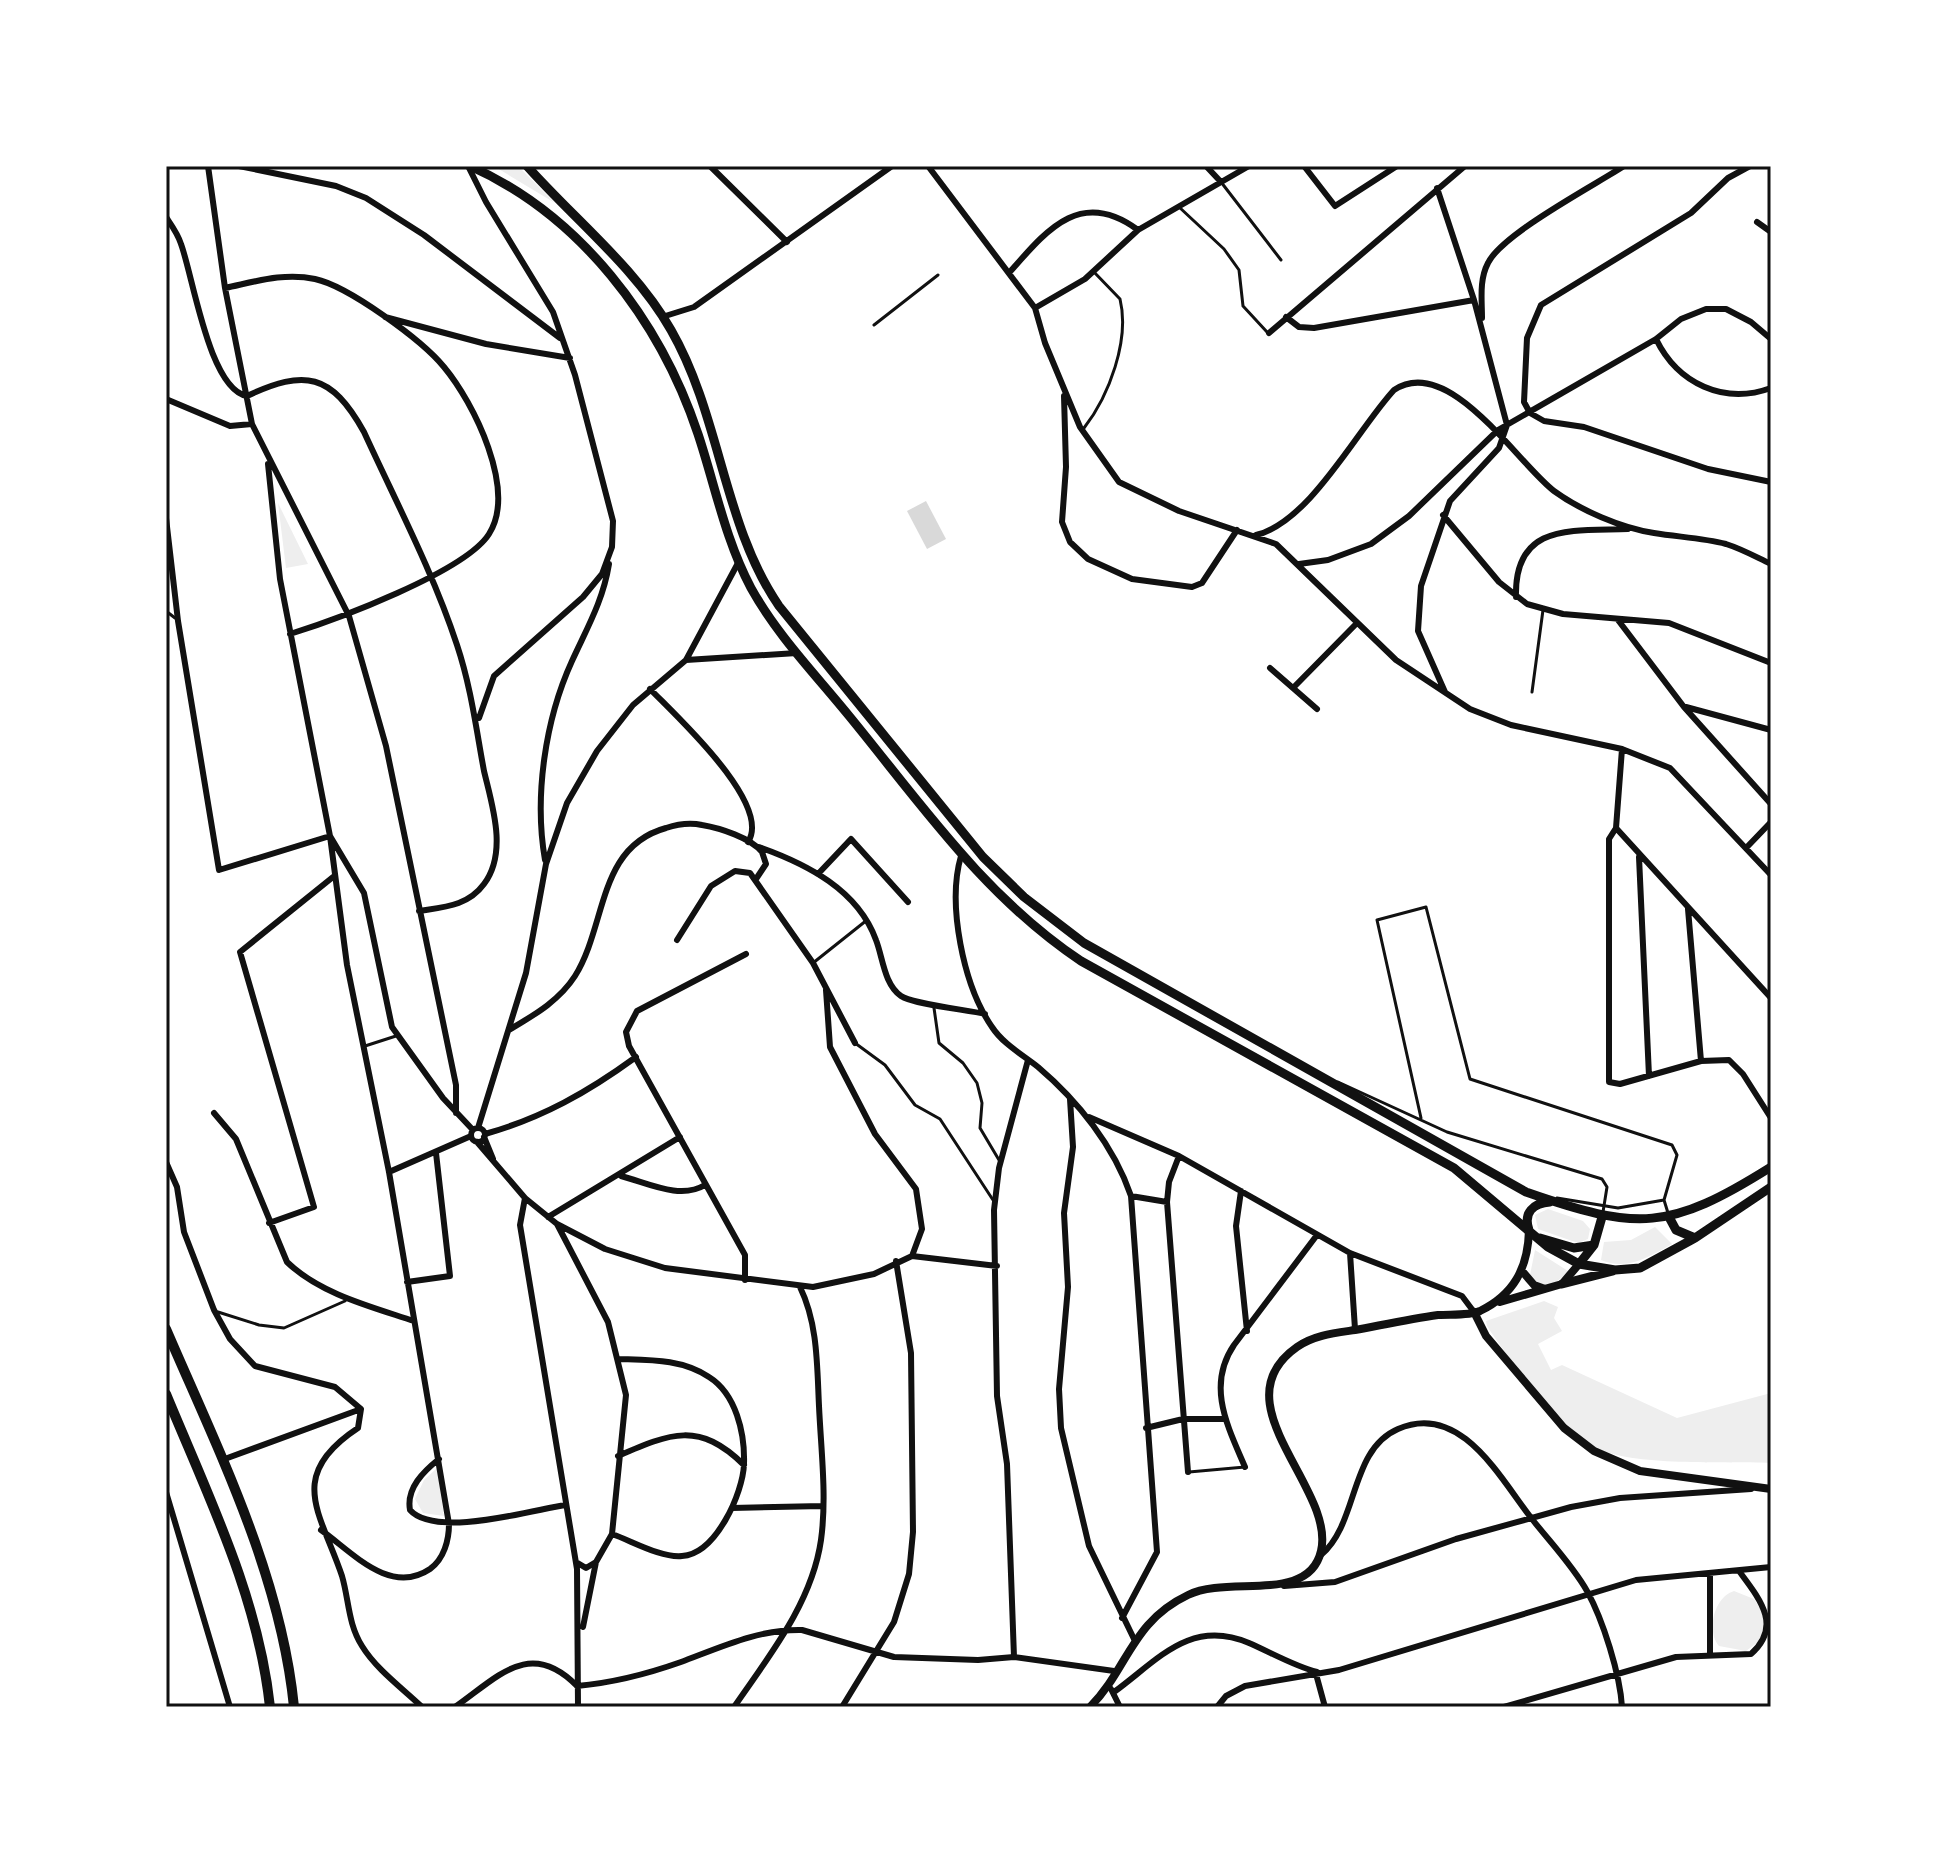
<svg xmlns="http://www.w3.org/2000/svg" width="1937" height="1873" font-family="Poppins,sans-serif">
<style>
.green{fill:#eee}
.water{fill:#d9d9d9}
.lines{fill:none;stroke-linecap:round;stroke-linejoin:round}
.service{stroke:#111;stroke-width:3}
.minor{stroke:#111;stroke-width:6}
.tertiary{stroke:#111;stroke-width:8}
.secondary{stroke:#111;stroke-width:9}
.primary{stroke:#111;stroke-width:10}
.neatline{fill:none;stroke:#111;stroke-width:3}
</style>
<rect width="100%" height="100%" fill="#fff"/>
<path class="green" d="M497,166H518L555,203L497,168Z
M278,503L308,564L286,568Z
M1548,1209L1583,1221L1590,1229L1588,1239L1578,1243L1538,1229L1535,1215Z
M1655,1227L1672,1244C1649,1257 1627,1271 1601,1260L1604,1242L1631,1240Z
M1535,1250L1568,1271C1556,1285 1543,1292 1530,1275Z
M1544,1301L1558,1307L1554,1318L1562,1331L1538,1344L1551,1370L1562,1365L1677,1418L1771,1393V1463C1724,1461 1633,1467 1593,1447C1562,1431 1507,1357 1487,1326L1486,1321Z
M437,1468L444,1516L423,1513L415,1499L424,1480Z
M1734,1591L1754,1599L1766,1618L1762,1639L1746,1651L1719,1646C1706,1631 1714,1597 1734,1591Z"/>
<path class="water" d="M926,501L946,539L927,549L907,511Z"/>
<g class="lines">
<path class="service" d="M1221,182L1281,260
M1179,207L1224,249L1239,270L1243,306L1267,332
M874,325L938,275
M1084,428C1109,396 1130,340 1120,299L1093,271
M166,611L175,618
M1532,692L1543,610
M813,963L867,920
M934,1008L939,1043L963,1063L977,1083L982,1103L980,1128L999,1160
M855,1043L885,1065L915,1105L940,1119L993,1200
M365,1046L396,1036
M1338,1082L1447,1132L1602,1179L1607,1187L1603,1212
M1421,1118L1377,920L1426,907L1470,1079L1672,1145L1677,1155L1664,1200L1668,1213
M1557,1198L1618,1208L1664,1200
M218,1312L259,1325L284,1328L345,1301
M1189,1472L1245,1467"/>
<path class="minor" d="M208,166L225,288L252,424L349,616L386,746L456,1085V1113
M239,166L336,186L366,198L424,235L560,338
M468,166L486,202L553,312L575,375L613,521L612,547L602,574L583,597L494,676L479,718
M710,166L787,242
M928,166L1035,308L1045,343L1080,427L1119,482L1179,511L1276,544L1396,660L1470,709L1511,725L1622,749L1670,768L1771,875
M1206,166L1221,182
M1304,166L1335,206L1397,166
M1750,166L1728,178L1691,213L1541,305L1527,338L1524,402L1530,413L1544,421L1584,427L1708,469L1771,482
M1437,188L1474,300L1507,425L1499,448L1450,501L1421,586L1418,631L1445,692
M166,217C172,226 178,234 181,244C193,276 209,389 247,396C305,369 331,373 364,432C396,502 433,572 457,645C471,687 476,728 484,771C492,805 508,852 484,884C468,906 444,907 419,911
M1757,222L1771,232
M1009,273C1046,231 1080,187 1138,230
M225,288C254,282 284,272 315,279C348,286 422,340 444,367C474,403 517,490 489,534C465,572 335,620 290,634
M1035,308L1085,279L1138,230L1249,166
M385,317L486,344L570,358
M662,317L694,307L892,166
M1286,317L1299,327L1314,328L1474,300
M1482,318C1482,300 1479,280 1488,263C1502,234 1593,186 1624,166
M1269,333L1465,166
M1656,339C1678,384 1724,405 1771,388
M1064,396L1066,467L1062,522L1070,542L1088,559L1132,579L1192,587L1202,583L1237,530
M166,399L230,426L252,424
M268,464L280,579L330,836L364,893L392,1027L443,1098L473,1130
M1443,515L1499,582L1527,604L1563,614L1669,623L1771,663
M166,518L178,621L219,870L330,836L347,965L389,1172L449,1524C449,1540 444,1559 430,1569C390,1596 352,1552 321,1530
M1256,535C1310,522 1357,430 1394,390C1449,353 1518,464 1554,491C1580,510 1621,528 1654,533C1678,537 1703,538 1726,544C1742,549 1756,557 1771,564
M1299,564L1328,560L1371,544L1409,516L1498,430L1656,339L1681,319L1706,309H1726L1751,322L1771,339
M1516,597C1514,522 1573,531 1628,529
M1618,620L1684,707L1771,804
M686,660L797,653
M1270,668L1317,709
M1293,688L1357,623
M650,689C675,715 773,804 748,842
M1686,707L1771,730
M1622,749L1616,828L1609,839V1082L1620,1084L1701,1061L1729,1060L1743,1074L1771,1118
M1616,828L1771,998
M759,847C807,864 858,890 876,940C883,958 884,984 901,996C912,1004 968,1010 985,1014
M1747,847L1771,822
M961,856C947,904 963,985 992,1027C1003,1044 1023,1055 1038,1067C1078,1101 1114,1146 1131,1196L1157,1552L1122,1618
M1639,857L1649,1076
M545,860C534,797 545,720 572,661C587,628 603,601 609,564
M818,874L851,839L908,902
M1688,909L1701,1061
M677,940L711,886L735,871L750,873L813,963L855,1043
M826,990L830,1047L875,1134L916,1189L922,1229L912,1256
M509,1030C534,1015 559,1001 575,976C607,925 597,847 666,828C678,824 689,822 702,825C720,828 751,838 762,852L766,864L756,879
M1070,1099L1073,1147L1064,1213L1068,1287L1059,1389L1061,1428L1089,1546L1134,1639
M214,1113L236,1139L287,1262C320,1294 372,1307 414,1321
M1089,1117L1179,1156L1350,1253L1462,1296L1474,1312
M478,1128L526,973L546,864L567,803L597,751L633,705L686,660L738,563
M471 1135a7 7 0 1 1 14 0a7 7 0 1 1-14 0Z
M485,1134C542,1118 588,1092 636,1057
M484,1137L493,1159
M477,1142L525,1198L557,1224L605,1249L665,1268L813,1287L874,1274L912,1256L997,1266
M1179,1156L1169,1182L1167,1202L1188,1472
M166,1162L177,1187L184,1232L214,1310L230,1339L255,1366L335,1387L361,1409L358,1428C285,1476 321,1513 342,1576C349,1600 348,1624 362,1646C376,1669 402,1688 422,1707
M389,1172L471,1136
M621,1176C648,1183 680,1200 705,1185
M1241,1191L1236,1226L1247,1331
M1131,1196L1167,1202
M525,1198L520,1225L577,1569L578,1707
M548,1217L680,1137
M269,1223L314,1207L240,952L333,877
M557,1224L608,1322L626,1395L612,1534L596,1562L583,1627
M1350,1253L1355,1329
M745,1280V1255L629,1046L626,1032L637,1011L746,954
M407,1282L450,1276L436,1153
M1146,1428L1183,1419H1225
M618,1456C671,1433 699,1421 744,1465
M439,1459C424,1471 406,1488 410,1510C435,1538 529,1511 565,1505
M222,1460L361,1409
M1245,1467C1228,1427 1206,1386 1234,1345L1317,1235
M166,1492L230,1707
M732,1508L823,1506
M612,1534C632,1541 661,1558 682,1556C716,1554 743,1493 744,1464C745,1433 736,1394 709,1377C682,1359 650,1360 619,1359
M1321,1555C1359,1523 1349,1450 1398,1429C1461,1401 1501,1480 1532,1519C1550,1542 1573,1566 1587,1591C1603,1620 1620,1674 1622,1707
M576,1562L586,1568L596,1562
M1284,1586L1335,1582L1456,1539L1571,1507L1620,1498L1751,1489
M1710,1654V1574
M1014,1657L1007,1464L997,1396L994,1210L999,1168L1028,1060
M1316,1674L1325,1707
M577,1686C611,1683 650,1673 681,1662C721,1647 759,1629 802,1630L894,1657L978,1660L1014,1657L1114,1671
M1111,1689L1120,1707
M1114,1692C1158,1660 1190,1618 1249,1643C1272,1653 1294,1666 1317,1672
M455,1707C498,1677 530,1638 577,1686
M734,1707C769,1656 812,1603 821,1540C827,1497 821,1450 819,1406C817,1366 818,1324 800,1287
M842,1707L894,1622L909,1574L913,1532L911,1353L896,1261
M1217,1707L1226,1696L1245,1686L1339,1670L1636,1580L1771,1567
M1504,1707L1676,1657L1751,1654C1783,1626 1759,1598 1739,1571"/>
<path class="tertiary" d="M1522,1271L1534,1285L1545,1289
M1500,1302L1562,1284L1579,1264
M1474,1312L1486,1336L1564,1428L1594,1451L1640,1471L1771,1489
M1090,1707C1128,1669 1131,1622 1188,1595C1229,1575 1309,1604 1321,1551C1336,1488 1217,1403 1297,1347C1314,1335 1335,1333 1355,1330C1382,1325 1410,1319 1438,1315C1450,1314 1469,1316 1480,1311C1513,1295 1528,1269 1529,1230"/>
<path class="secondary" d="M470,166C580,215 660,320 698,434C715,485 725,539 751,588C777,635 816,675 850,717C922,805 985,897 1081,961L1454,1168L1548,1247L1579,1264L1615,1270L1640,1268L1695,1238L1771,1187
M527,166C574,219 636,268 671,330C721,417 723,525 779,606L983,857L1024,897L1084,943L1526,1192C1638,1231 1669,1231 1771,1167
M1669,1217L1676,1230L1695,1238
M1529,1230C1523,1213 1533,1203 1550,1202
M1540,1238L1574,1248L1594,1245
M1579,1264L1594,1245L1602,1217
M1562,1284L1613,1271"/>
<path class="primary" d="M166,1329C218,1450 281,1575 294,1707
M166,1394C208,1496 258,1596 270,1707"/>
</g>
<rect width="1937" height="1873" fill="none" stroke="#ffffff" stroke-width="336"/>
<rect x="168" y="168" width="1601" height="1537" class="neatline"/>
</svg>
